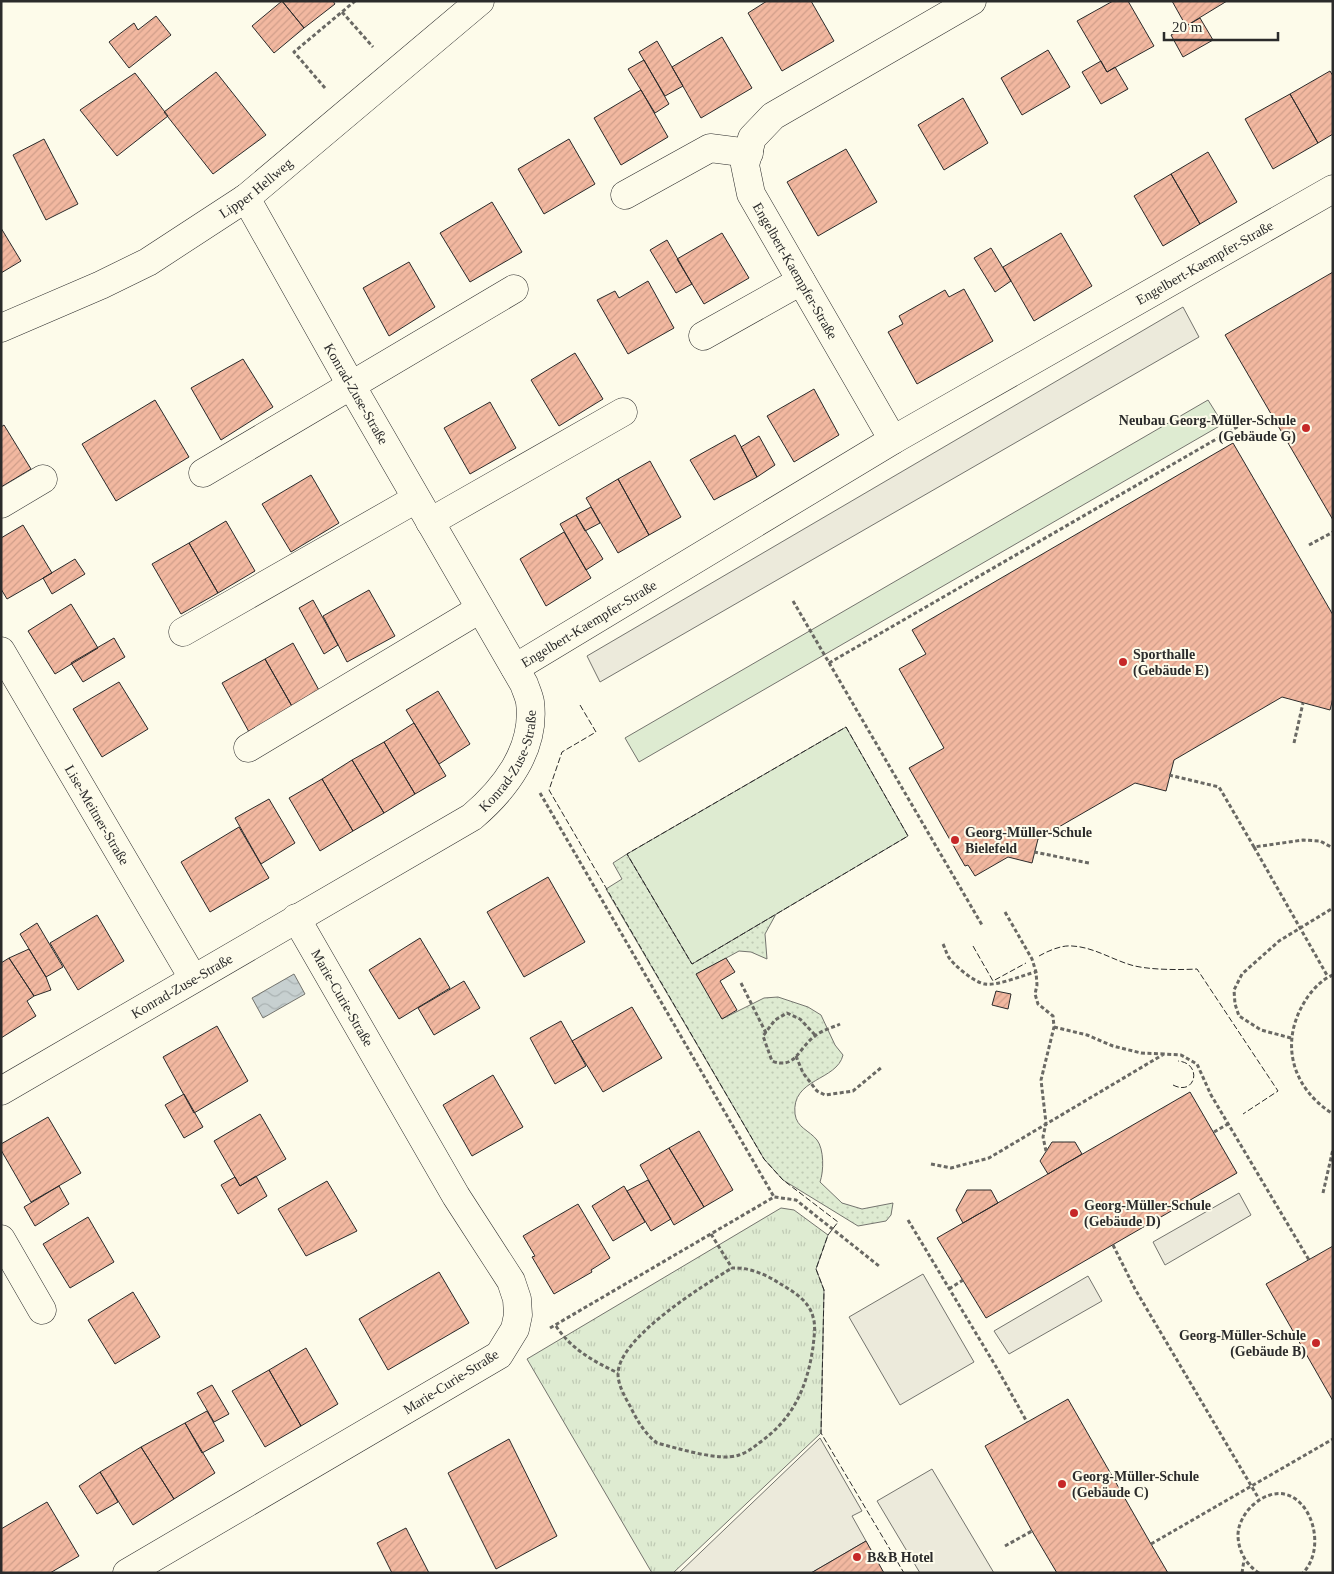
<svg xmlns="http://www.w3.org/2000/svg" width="1334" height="1574" font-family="'Times New Roman',serif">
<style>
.grass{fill:url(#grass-dots);stroke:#74746e}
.park{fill:url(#park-tufts);stroke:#74746e}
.pitch{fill:#deebd1;stroke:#74746e}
.parking{fill:#eceadb;stroke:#74746e}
.water{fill:url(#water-waves);stroke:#74746e}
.building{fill:url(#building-hatch);stroke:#2b2b2b}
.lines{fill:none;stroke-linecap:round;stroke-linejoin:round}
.minor-casing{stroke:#2b2b2b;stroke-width:29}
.path{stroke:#6a6964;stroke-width:3;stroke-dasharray:4 2.5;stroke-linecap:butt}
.minor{stroke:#fdfbea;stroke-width:28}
.fence{stroke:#2b2b2b;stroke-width:1;stroke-dasharray:6 2.5;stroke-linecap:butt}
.poi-dot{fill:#c62828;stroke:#fdfbea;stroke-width:2}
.labels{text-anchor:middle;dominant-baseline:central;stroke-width:4;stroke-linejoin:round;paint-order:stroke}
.street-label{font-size:14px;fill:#2b2b2b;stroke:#fdfbea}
.poi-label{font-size:14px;font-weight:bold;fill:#2b2b2b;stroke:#fdfbea;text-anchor:start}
</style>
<defs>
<pattern id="grass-dots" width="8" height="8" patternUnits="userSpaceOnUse" patternTransform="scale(1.25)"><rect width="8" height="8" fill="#deebd1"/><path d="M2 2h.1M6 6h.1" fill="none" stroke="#bfcab4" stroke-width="1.8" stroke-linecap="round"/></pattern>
<pattern id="park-tufts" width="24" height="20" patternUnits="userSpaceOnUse" patternTransform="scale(1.25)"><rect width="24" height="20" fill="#deebd1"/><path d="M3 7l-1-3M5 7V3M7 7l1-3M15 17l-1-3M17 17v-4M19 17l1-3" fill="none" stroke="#bfcab4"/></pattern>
<pattern id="water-waves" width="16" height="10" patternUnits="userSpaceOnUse" patternTransform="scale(1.25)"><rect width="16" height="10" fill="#c7d0d0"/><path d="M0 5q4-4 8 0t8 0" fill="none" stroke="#abb3b3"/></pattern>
<pattern id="building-hatch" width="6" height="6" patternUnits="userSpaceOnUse" patternTransform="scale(1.25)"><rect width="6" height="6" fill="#f2b8a0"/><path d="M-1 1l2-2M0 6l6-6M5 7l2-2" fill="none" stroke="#d09e8a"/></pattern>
</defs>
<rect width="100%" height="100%" fill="#fdfbea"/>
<path class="grass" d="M627,854L692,964L776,914L765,934L767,959L751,952L739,951L697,974L722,1019L764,998L778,997L808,1007L821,1015L835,1045L843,1055C837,1081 791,1078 795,1114C797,1128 809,1130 817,1140C824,1149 824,1171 820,1182L842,1203L862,1209L893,1203L891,1215L886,1221L858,1226L783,1180L764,1159L606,889L622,879L613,863Z"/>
<path class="park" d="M781,1208L794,1210L828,1235L816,1269L824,1290L821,1433L673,1573H652L527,1359Z"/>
<path class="pitch" d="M1208,400L1223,424L639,762L625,738Z
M846,727L908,836L692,964L627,854Z"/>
<path class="parking" d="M1183,307L1199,337L600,682L587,656Z
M1239,1193L1251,1215L1165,1265L1153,1242Z
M923,1274L974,1362L900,1405L849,1317Z
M1088,1276L1102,1301L1009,1354L994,1331Z
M820,1438L862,1511L852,1516L866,1541L811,1573H679Z
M932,1469L994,1573H920L877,1501Z"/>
<path class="water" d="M294,974L305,994L263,1018L252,998Z"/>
<path class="building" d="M282,1H333L335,4L304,28Z
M282,1L304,28L274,53L252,26Z
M767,1H811L834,41L782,71L748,13Z
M1113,1H1128L1154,46L1107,72L1077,21Z
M1172,1H1227L1186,26Z
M156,16L171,35L129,68L109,42L134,23L138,30Z
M1200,18L1213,40L1183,57L1171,35Z
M722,37L752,88L701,118L672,67Z
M657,41L683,86L665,96L639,52Z
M1048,50L1070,87L1022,115L1001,78Z
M644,60L669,104L655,113L628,69Z
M1101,61L1107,72L1115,67L1128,89L1101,104L1082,72Z
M1330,71L1333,76V134L1318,143L1290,94Z
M216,72L266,135L213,174L164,112Z
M135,73L168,116L117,156L80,110Z
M641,90L668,137L621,165L594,118Z
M1290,94L1318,143L1273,169L1245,119Z
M963,98L988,143L944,170L918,125Z
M44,139L78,204L46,220L13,155Z
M569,139L595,184L544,214L518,169Z
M846,149L877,202L818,236L787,182Z
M1208,152L1237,202L1200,224L1171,174Z
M1171,174L1200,224L1163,246L1134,196Z
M492,202L522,252L470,282L440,233Z
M1,228L21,261L1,273Z
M722,233L749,278L704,304L677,259Z
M1061,233L1092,286L1034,321L1003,267Z
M667,240L692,284L676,293L650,250Z
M991,248L1011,281L995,292L974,258Z
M409,262L435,307L389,336L363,288Z
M1333,272V520L1225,335Z
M648,281L674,328L628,354L597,300L615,291L619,298Z
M964,289L993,341L917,384L888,332L903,324L899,316L945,290L949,297Z
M575,353L603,399L559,426L531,380Z
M243,359L273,407L221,440L191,388Z
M814,389L839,435L794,462L767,416Z
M155,400L189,457L116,501L82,444Z
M490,402L516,448L470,474L444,428Z
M4,425L31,469L1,487V427Z
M735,435L757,477L714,500L690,460Z
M759,436L775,465L757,477L741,447Z
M1233,443L1333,615V698L1330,710L1282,697L1174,760L1166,791L1135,783L1038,839L1032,863L1008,857L975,876L968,865L965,866L909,768L944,748L899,669L926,654L912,630Z
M650,461L681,517L649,535L618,479Z
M311,475L339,523L291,552L262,504Z
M618,479L649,535L618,553L586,498Z
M591,507L600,523L585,531L576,515Z
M576,515L603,559L586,570L560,524Z
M226,521L255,571L218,593L189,543Z
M23,525L52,573L7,599L1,589V538Z
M564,532L591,578L546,606L520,559Z
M189,543L218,593L181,614L152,564Z
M75,559L85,574L52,594L43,578Z
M369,590L395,636L347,662L323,616Z
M313,600L338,645L324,654L299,608Z
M71,604L98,648L55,674L28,631Z
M114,638L125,657L83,682L71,663Z
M293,643L320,692L293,708L265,659Z
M265,659L293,708L249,732L222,683Z
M119,682L148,729L102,757L73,709Z
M438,691L470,744L439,764L406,710Z
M414,723L446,776L415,794L384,742Z
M384,742L415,794L384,813L352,760Z
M352,760L384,813L353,831L322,779Z
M322,779L353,831L320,851L289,798Z
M269,799L295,843L261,864L235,818Z
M239,827L269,878L210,912L181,862Z
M548,877L585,942L524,977L487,912Z
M97,915L124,961L78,990L50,943Z
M37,923L63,967L46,977L20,934Z
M420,938L450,988L399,1019L369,970Z
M29,949L46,977L51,990L34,996L9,958Z
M9,958L34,996L27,1001L36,1016L1,1038V963Z
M726,958L735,972L720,981L737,1010L722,1019L696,974Z
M464,981L480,1008L434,1035L418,1008Z
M996,991L1011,994L1008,1009L992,1005Z
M632,1007L662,1058L603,1092L572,1041Z
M561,1021L586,1066L555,1084L530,1038Z
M217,1026L248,1081L194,1113L163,1057Z
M493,1075L523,1127L472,1156L443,1105Z
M1190,1092L1237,1173L986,1318L937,1238Z
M184,1094L203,1127L184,1138L165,1105Z
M260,1114L286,1159L240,1186L214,1141Z
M48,1117L81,1173L31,1202L1,1150V1144Z
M699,1131L733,1190L704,1207L669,1148Z
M1052,1142H1075L1082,1154L1048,1174L1040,1161Z
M669,1148L704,1207L674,1225L640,1165Z
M256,1176L267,1196L238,1214L221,1185L235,1177L240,1186Z
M648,1180L671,1219L651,1231L627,1191Z
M327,1181L357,1231L306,1256L278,1209Z
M59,1186L69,1204L35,1226L24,1207Z
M624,1186L645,1222L613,1241L592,1206Z
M967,1190H991L998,1203L963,1223L956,1210Z
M578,1204L610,1258L591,1270L592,1272L554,1294L532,1257L535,1256L523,1236Z
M88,1217L114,1262L70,1288L43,1244Z
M1333,1246V1401L1266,1284Z
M439,1272L469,1323L388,1370L359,1319Z
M133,1292L160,1337L115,1364L88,1320Z
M306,1348L338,1404L301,1426L269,1370Z
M269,1370L301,1426L265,1447L232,1391Z
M212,1385L229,1414L214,1422L197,1393Z
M1068,1399L1151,1544L1168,1573H1057L1032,1531L985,1446Z
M207,1411L224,1441L202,1453L185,1423Z
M185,1423L215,1473L174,1499L141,1447Z
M509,1439L557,1536L496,1569L448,1473Z
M141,1447L174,1499L133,1525L100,1472Z
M100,1472L118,1502L97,1514L79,1486Z
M47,1502L79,1556L50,1573H1V1529Z
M406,1528L429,1573H392L377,1543Z
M866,1541L884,1573H811Z"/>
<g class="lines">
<defs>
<g id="minor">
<path d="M625,195L710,148L749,153"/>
<path id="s1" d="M1,328L101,285L148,262L246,198L480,1"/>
<path d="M703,336L801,281"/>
<path d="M893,440L751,194L745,165L752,138L773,116L972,1"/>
<path d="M203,473L514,289"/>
<path d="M1,504L43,479"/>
<path d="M430,522L623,412"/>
<path d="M183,632L416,499"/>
<path id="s2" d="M1,651L193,978"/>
<path id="s3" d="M515,668L893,440L1333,189"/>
<path d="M248,748L480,609"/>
<path id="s4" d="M1,1091L472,817C505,789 536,749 530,702C529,696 526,690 524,684L351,385L246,198"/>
<path d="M1,1239L42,1310"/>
<path d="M127,1573L499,1355L515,1329L518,1315L517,1299L511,1281L456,1196L296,918"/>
</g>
</defs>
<use href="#minor" class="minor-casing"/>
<path class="path" d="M342,12L373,47
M325,88L294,52L355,1
M1309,545L1333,532
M793,601L982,925
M829,663L1239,426
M1294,743L1303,703
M1169,775L1219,787L1254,847L1303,840L1320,841L1333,848
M540,793L774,1197
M1254,847L1328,977
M1034,852L1089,863
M1005,912L1032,959L1036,972L1037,985L1035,994L1038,1004L1053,1016L1054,1027L1041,1080L1046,1123L1043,1137L1046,1151
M943,944C945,948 946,952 948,956C953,965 975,983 985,984C998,986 1023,975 1036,972
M1333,975C1322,979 1311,991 1305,1001C1279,1043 1292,1088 1333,1114
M741,983L766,1033
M1054,1027L1087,1035L1113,1046L1141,1053L1164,1054
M815,1035L800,1019L787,1013L775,1020L763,1036L772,1061C796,1070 798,1048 815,1036C822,1030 832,1028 840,1024
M1291,1038L1261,1030L1239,1016L1235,1004L1234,990L1242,974L1279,941L1333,908
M796,1056L803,1073L817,1091L825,1095L853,1091L882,1067
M1214,1132L1228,1124
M931,1164L951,1168L989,1158L1164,1054L1181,1055L1197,1064L1211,1095L1309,1260
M1323,1193L1333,1149
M908,1220L998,1370L1027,1422
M711,1234L732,1268C748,1267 765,1274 779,1283C792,1291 809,1300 813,1317C816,1326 814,1337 813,1347C807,1388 793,1419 759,1443C753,1448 746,1453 739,1455C720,1462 677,1448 657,1443C644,1433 637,1420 630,1406C625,1397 618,1385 618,1374C618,1338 704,1285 732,1268
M1113,1245L1135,1289L1259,1499
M949,1289L963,1280
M556,1326C571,1349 593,1361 618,1373
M550,1328L774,1197L796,1200L879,1266
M1151,1544L1333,1439
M1005,1546L1032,1531
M1242,1573L1244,1560
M1259,1573C1246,1565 1238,1550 1238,1535C1238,1524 1245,1512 1253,1505C1299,1465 1334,1540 1303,1573"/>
<use href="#minor" class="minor"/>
<path class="fence" d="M580,705L596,732L562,752L549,790L764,1159L783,1180L838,1222L828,1235L816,1269L824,1290L821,1433L904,1573
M846,727L908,836L692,964L627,854Z
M973,946L993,981L1026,963
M1039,956C1048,951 1061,945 1072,946C1093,947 1111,959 1131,965C1148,970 1179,970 1197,969L1278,1091L1243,1114
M1173,1085C1196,1097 1203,1063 1178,1061"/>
</g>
<g class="poi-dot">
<circle cx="1306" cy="428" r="5"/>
<circle cx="1123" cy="662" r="5"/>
<circle cx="955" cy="840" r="5"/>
<circle cx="1074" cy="1213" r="5"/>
<circle cx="1316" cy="1343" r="5"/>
<circle cx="1062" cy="1484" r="5"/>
<circle cx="857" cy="1557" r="5"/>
</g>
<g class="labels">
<g class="street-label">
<text stroke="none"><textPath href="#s1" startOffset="292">Lipper Hellweg</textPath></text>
<text stroke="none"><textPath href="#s3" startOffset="800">Engelbert-Kaempfer-Straße</textPath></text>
<text transform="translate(795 271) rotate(60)">Engelbert-Kaempfer-Straße</text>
<text transform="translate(356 394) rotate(60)">Konrad-Zuse-Straße</text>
<text stroke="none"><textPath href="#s3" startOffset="86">Engelbert-Kaempfer-Straße</textPath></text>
<text stroke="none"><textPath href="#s4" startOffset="614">Konrad-Zuse-Straße</textPath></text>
<text stroke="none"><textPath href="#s2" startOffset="190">Lise-Meitner-Straße</textPath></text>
<text stroke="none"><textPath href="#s4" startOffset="209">Konrad-Zuse-Straße</textPath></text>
<text transform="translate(342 998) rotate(60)">Marie-Curie-Straße</text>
<text transform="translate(451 1382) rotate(-32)">Marie-Curie-Straße</text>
</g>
<g class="poi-label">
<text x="1296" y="420" text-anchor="end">Neubau Georg-Müller-Schule<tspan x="1296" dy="16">(Gebäude G)</tspan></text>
<text x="1133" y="654">Sporthalle<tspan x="1133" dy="16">(Gebäude E)</tspan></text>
<text x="965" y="832">Georg-Müller-Schule<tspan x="965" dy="16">Bielefeld</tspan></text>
<text x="1084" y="1205">Georg-Müller-Schule<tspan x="1084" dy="16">(Gebäude D)</tspan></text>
<text x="1306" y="1335" text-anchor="end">Georg-Müller-Schule<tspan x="1306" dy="16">(Gebäude B)</tspan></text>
<text x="1072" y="1476">Georg-Müller-Schule<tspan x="1072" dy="16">(Gebäude C)</tspan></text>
<text x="867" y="1557">B&amp;B Hotel</text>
</g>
</g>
<rect width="1334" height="1574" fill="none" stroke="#2b2b2b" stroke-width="5"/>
<path d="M1164 32v8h114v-8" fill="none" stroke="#2b2b2b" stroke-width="2.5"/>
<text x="1172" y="32" font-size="15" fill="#2b2b2b" stroke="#fdfbea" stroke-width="4" paint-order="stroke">20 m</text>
</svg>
